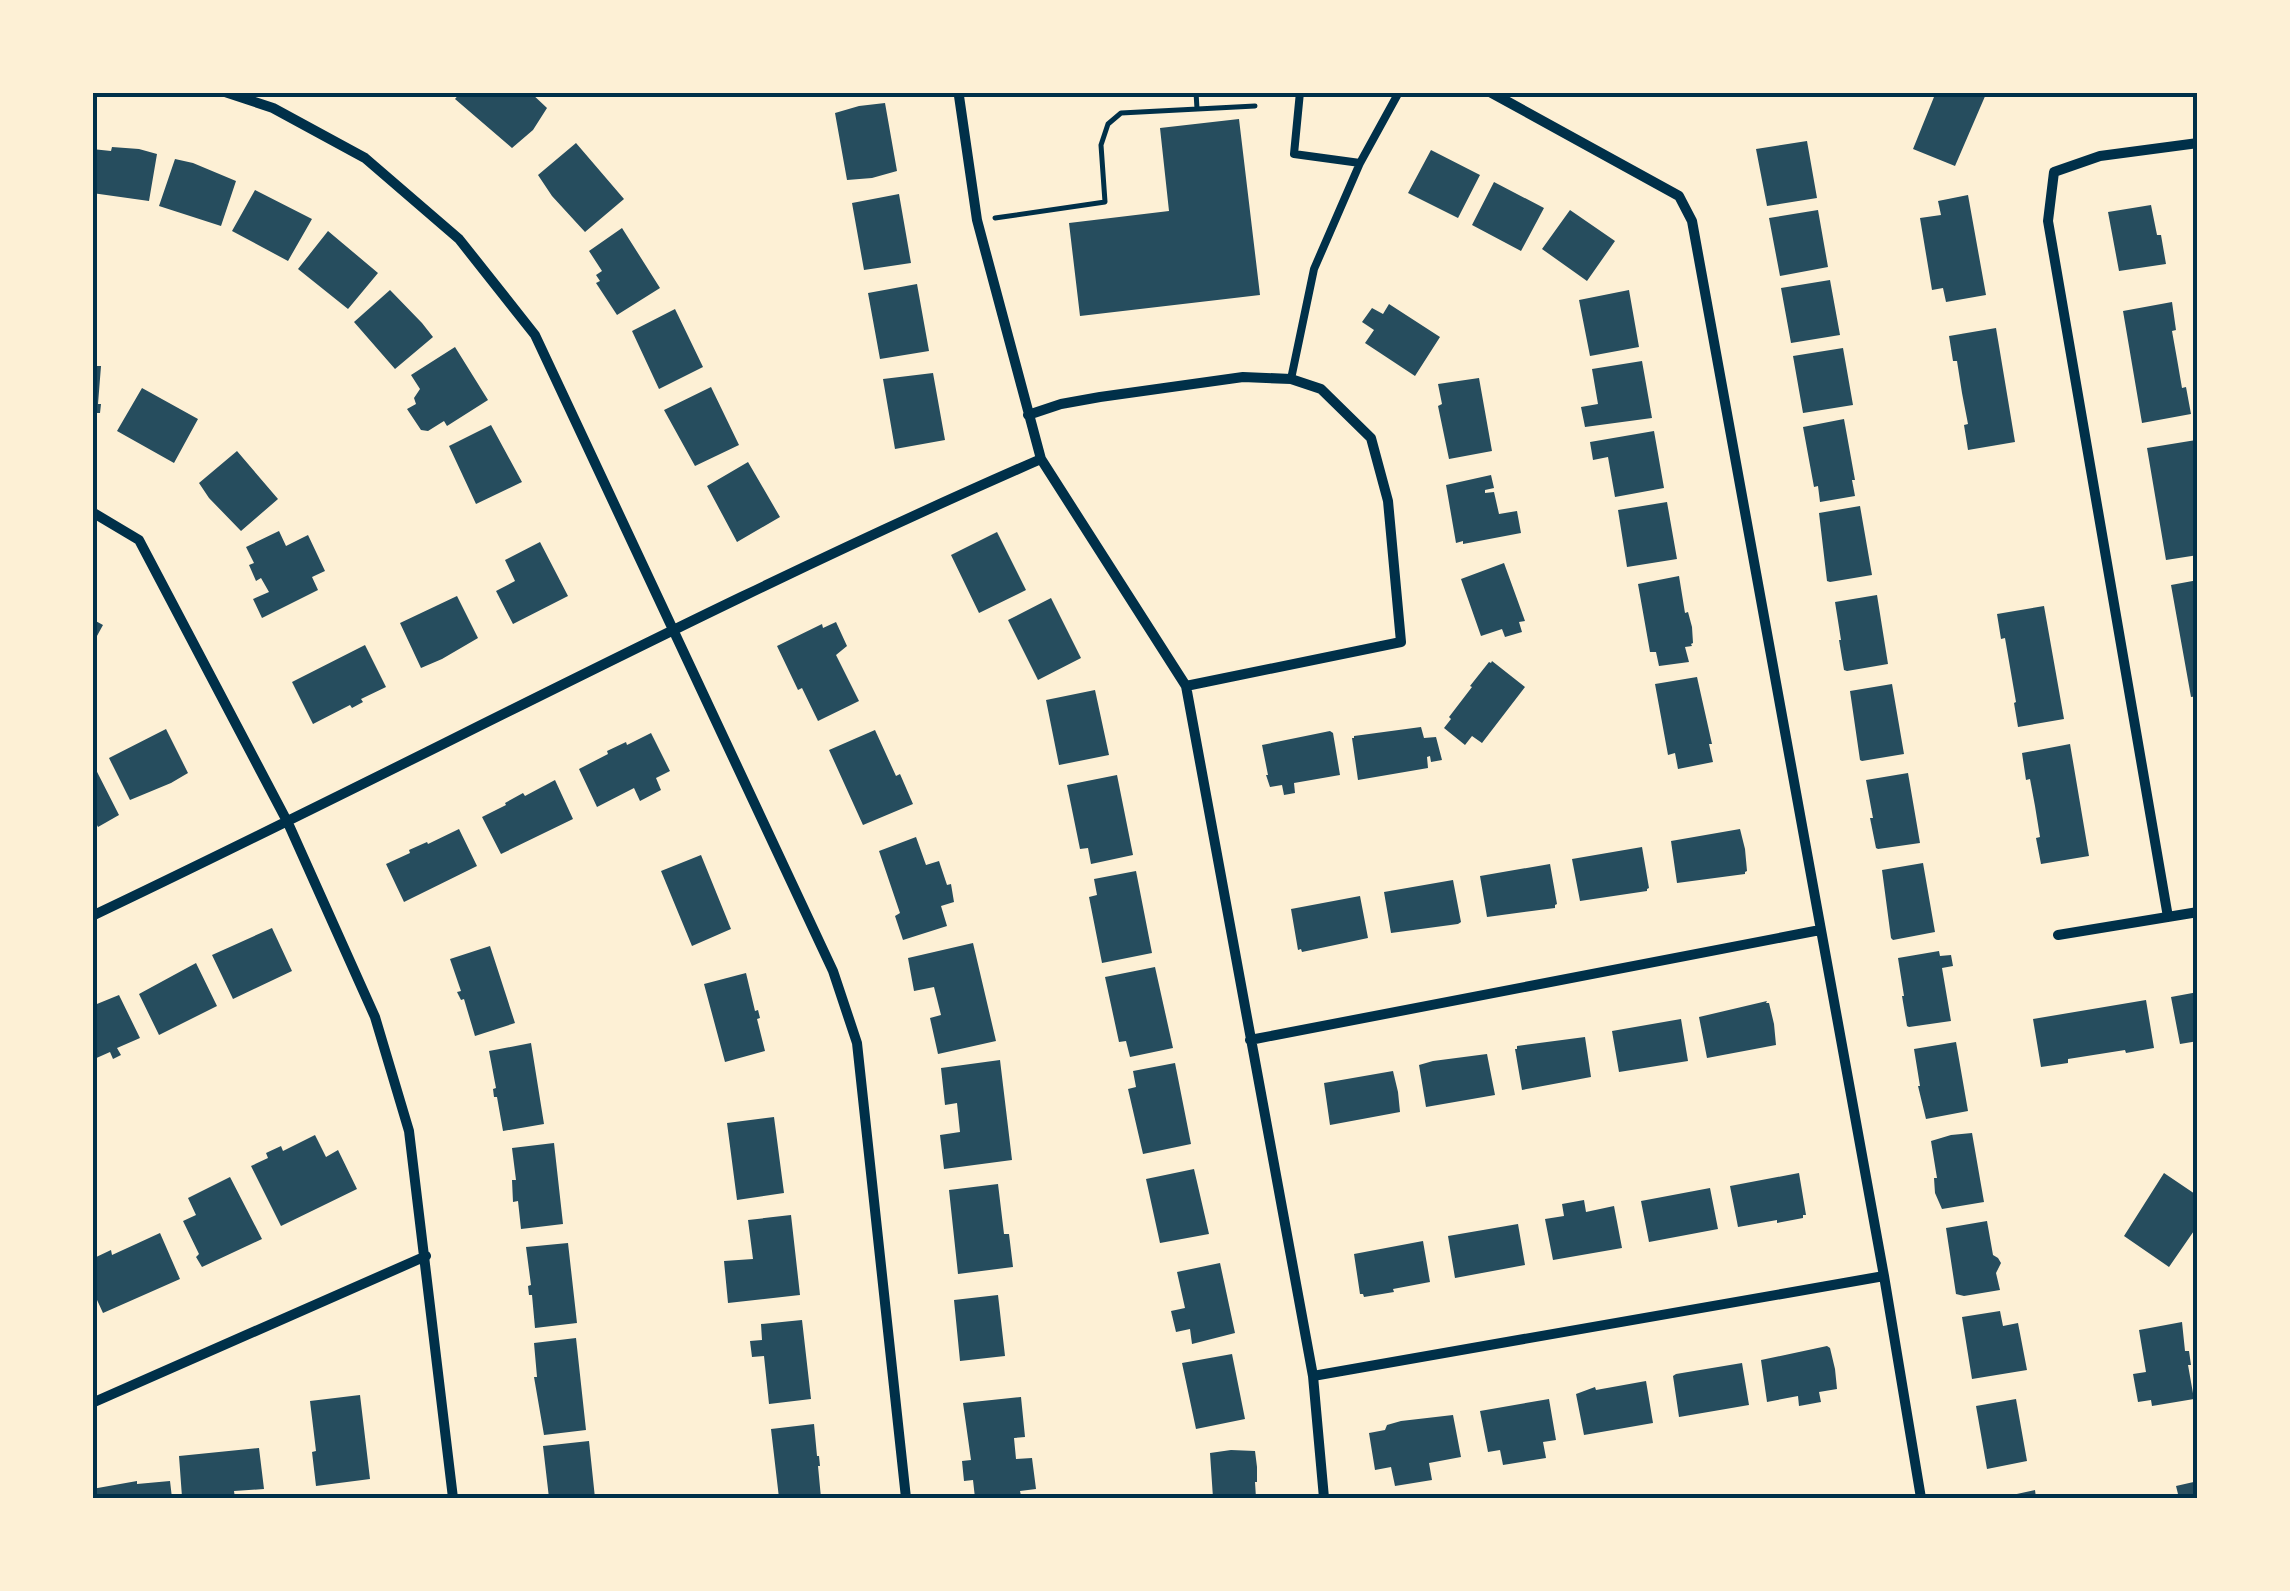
<svg xmlns="http://www.w3.org/2000/svg" width="2290" height="1591" font-family="'Work Sans',sans-serif">
<style>
.building{fill:#264d5e}
.lines{fill:none;stroke-linecap:round;stroke-linejoin:round}
.path{stroke:#003049;stroke-width:5}
.service{stroke:#003049;stroke-width:8}
.minor{stroke:#003049;stroke-width:10}
.neatline{fill:none;stroke:#003049;stroke-width:4}
</style>
<rect width="100%" height="100%" fill="#fdf0d5"/>
<path class="building" d="M461,92H530L547,108L533,130L512,148L455,99Z
M1936,92L1986,94L1955,166L1913,149Z
M885,103L897,171L872,178L847,180L835,113L859,106Z
M1239,119L1260,295L1080,316L1069,223L1169,211L1160,128Z
M1807,141L1817,198L1767,206L1756,149Z
M576,143L624,199L585,232L552,196L538,175Z
M112,147L139,149L157,154L149,201L92,193V149L111,151Z
M1431,150L1480,175L1458,218L1408,193Z
M175,159L193,163L236,181L221,226L159,206Z
M1494,182L1544,208L1521,251L1472,225Z
M255,190L312,219L288,261L232,231Z
M899,194L911,263L864,270L852,203Z
M1968,195L1986,295L1946,302L1943,288L1932,290L1920,218L1941,215L1938,201Z
M2151,205L2157,235H2161L2166,264L2119,271L2108,212Z
M1570,210L1615,241L1587,281L1542,249Z
M1818,210L1828,267L1780,276L1769,218Z
M622,228L660,288L617,315L596,283L600,281L596,275L602,271L589,251Z
M328,231L378,273L348,309L298,269Z
M1830,280L1840,335L1791,343L1781,288Z
M917,284L929,351L880,359L868,293Z
M390,290L422,323L433,337L395,369L354,322Z
M1629,290L1639,347L1590,356L1579,300Z
M2172,302L2176,330L2172,331L2177,359L2182,388L2186,387L2191,414L2142,423L2123,311Z
M1389,304L1440,337L1415,376L1365,343L1374,330L1362,322L1372,308L1383,314Z
M675,309L703,367L659,389L632,331Z
M1996,328L2015,442L1968,450L1964,425L1968,424L1962,393L1957,361H1953L1949,336Z
M455,347L488,400L447,426L444,421L428,431L421,430L407,409L416,404L414,398L420,389L411,375Z
M1843,348L1853,405L1803,413L1793,356Z
M1642,361L1652,418L1585,427L1581,407L1598,404L1592,369Z
M92,366H101L98,404H101L100,413H97L96,428H92Z
M933,373L945,440L895,449L883,379Z
M1479,378L1492,451L1449,459L1438,406L1442,404L1438,384Z
M711,387L739,445L695,466L664,410Z
M142,388L198,419L174,463L117,431Z
M1844,419L1855,480H1852L1855,496L1820,502L1818,486L1814,487L1803,427Z
M491,425L522,482L476,504L449,446Z
M1654,431L1664,488L1615,497L1608,457L1593,460L1590,442Z
M2196,440L2198,555L2166,560L2147,448Z
M237,451L278,499L241,531L209,498L199,483Z
M748,462L780,517L737,542L707,486Z
M1491,475L1494,488L1485,490V493L1494,492L1499,514L1517,511L1521,533L1463,544V541L1456,543L1446,485Z
M1667,502L1677,559L1627,567L1618,510Z
M1860,506L1872,575L1830,582L1827,581L1819,513Z
M279,531L286,546L308,535L325,571L312,577L318,590L262,618L253,599L269,592L261,578L256,581L249,565L254,563L246,547Z
M997,532L1026,590L979,613L951,555Z
M540,542L568,596L513,624L496,591L515,581L505,560Z
M1504,563L1525,621L1519,622L1522,632L1505,637L1502,629L1481,636L1461,579Z
M1679,576L1685,613L1688,612L1692,627L1693,643L1691,644L1692,646L1685,647L1689,662L1659,666L1656,652H1650L1638,584Z
M2198,580V696L2191,697L2171,585Z
M1877,595L1888,664L1847,671L1844,670L1839,640H1841L1835,602Z
M457,596L478,638L442,659L421,668L400,623Z
M1051,598L1081,658L1038,680L1008,620Z
M2044,606L2064,719L2018,727L2014,703L2016,702L2005,638L2001,639L1997,614Z
M92,619L103,625L92,645Z
M836,622L847,646L836,655L859,701L818,721L802,688L798,690L777,646L822,624L823,628Z
M365,645L386,687L361,699L363,702L352,708L350,705L313,724L292,682Z
M1492,661L1525,687L1482,743L1472,736L1465,745L1444,728L1451,719L1449,717L1472,687L1470,686L1489,662L1491,663Z
M1697,677L1712,744H1709L1713,762L1678,769L1675,753L1668,755L1655,684Z
M1892,684L1904,754L1862,761L1860,760L1850,691Z
M1095,690L1109,755L1059,765L1046,700Z
M1421,727L1424,738L1436,737L1442,760L1431,762L1430,756L1427,757L1428,768L1358,780L1352,738H1354V736Z
M166,729L188,773L171,783L130,800L109,758Z
M875,730L896,776L900,774L913,804L863,825L829,750Z
M1330,731L1333,733L1340,775L1294,783L1295,793L1284,795L1282,785L1270,787L1266,775H1268L1262,745Z
M651,733L670,771L656,778L661,790L640,801L634,788L597,807L579,769L608,754L607,751L626,742L627,745Z
M2070,744L2089,856L2041,864L2036,838L2040,837L2035,806L2030,779L2026,780L2022,753Z
M92,762L119,815L98,827L95,821L92,822Z
M1908,773L1920,843L1878,849L1876,848L1870,818H1873L1866,780Z
M1117,775L1133,855L1091,864L1088,848L1080,849L1067,785Z
M555,780L573,819L501,854L482,817L506,805L505,803L523,793L525,796Z
M459,829L477,866L404,902L386,864L410,853L409,850L427,842L428,844Z
M1740,829L1745,849L1747,871L1745,872V874L1677,883L1671,841Z
M916,837L926,865L939,861L947,885L951,884L954,902L941,906L947,926L903,940L895,916L900,913L879,851Z
M1642,847L1649,888L1647,889V891L1580,901L1572,859Z
M701,855L731,929L692,946L661,871Z
M1923,863L1935,932L1893,940L1891,938L1882,870Z
M1550,864L1557,904L1555,905V908L1487,917L1480,876Z
M1136,871L1152,953L1102,963L1089,897L1097,895L1094,879Z
M1453,880L1461,922L1458,924L1391,933L1384,892Z
M1360,896L1368,938L1302,952L1301,949L1298,950L1291,909Z
M272,928L292,971L233,999L212,955Z
M973,943L996,1041L938,1054L930,1018L941,1015L934,987L914,991L908,958Z
M490,946L515,1023L475,1036L464,999L461,1000L457,992L461,991L450,959Z
M1939,951L1940,956L1951,955L1953,966L1942,968L1951,1021L1909,1027L1907,1026L1902,996H1904L1898,958Z
M196,963L217,1006L159,1035L139,994Z
M1155,967L1173,1048L1130,1057L1126,1041L1119,1042L1105,977Z
M746,973L755,1011L758,1010L760,1018L757,1019L765,1051L725,1062L704,984Z
M2198,992V1041L2180,1044L2171,997Z
M119,995L140,1038L117,1048L121,1055L113,1059L110,1052L92,1060V1006Z
M2146,1000L2154,1048L2126,1053L2125,1050L2068,1059V1063L2041,1067L2033,1019Z
M1767,1001L1766,1003H1769L1774,1024L1776,1045L1707,1058L1699,1017Z
M1681,1019L1688,1061L1619,1072L1612,1031Z
M1585,1037L1591,1077L1522,1090L1515,1049H1517V1046Z
M1956,1042L1968,1111L1926,1119L1918,1086H1920L1914,1049Z
M531,1043L544,1124L503,1131L497,1097H494L493,1089L496,1088L489,1051Z
M1487,1054L1495,1095L1426,1107L1419,1065L1433,1061Z
M1000,1060L1012,1160L944,1169L940,1135L960,1132L957,1103L945,1105L941,1068Z
M1175,1063L1191,1144L1143,1154L1128,1089L1136,1087L1133,1071Z
M1393,1071L1398,1092L1400,1112L1330,1125L1324,1083Z
M774,1117L784,1193L737,1200L727,1123Z
M1972,1133L1984,1202L1942,1209L1935,1193L1934,1178H1937L1931,1141L1951,1135Z
M315,1135L326,1157L338,1150L357,1189L281,1226L251,1166L268,1158L266,1153L281,1146L283,1151Z
M554,1143L563,1224L521,1229L518,1201L513,1202L512,1180H516L512,1148Z
M1194,1169L1209,1234L1160,1243L1146,1179Z
M1799,1173L1806,1215H1803V1218L1777,1223V1220L1738,1227L1730,1186Z
M2164,1173L2198,1196V1225L2169,1267L2124,1236Z
M230,1177L262,1239L202,1267L196,1257L199,1254L183,1221L196,1215L188,1198Z
M998,1184L1004,1234H1009L1013,1267L958,1274L949,1190Z
M1710,1188L1718,1229L1649,1242L1641,1201Z
M1584,1200L1586,1212L1614,1206L1622,1248L1553,1260L1545,1219L1564,1216L1562,1204Z
M791,1215L800,1295L728,1303L724,1261L753,1259L748,1220Z
M1987,1221L1993,1255L1998,1258L2001,1263L1996,1273L2000,1290L1964,1296L1956,1294L1946,1228Z
M1518,1224L1525,1265L1455,1278L1448,1236Z
M160,1233L180,1279L103,1313L92,1289V1259L111,1250L112,1255Z
M1423,1241L1430,1282L1393,1289L1394,1292L1364,1297L1363,1294H1360L1354,1254Z
M568,1243L577,1323L535,1328L532,1295H529L528,1286L531,1285L526,1247Z
M1220,1263L1235,1333L1192,1344L1190,1329L1176,1332L1171,1311L1185,1308L1177,1272Z
M998,1295L1005,1356L960,1361L954,1300Z
M2000,1311L2003,1326L2018,1323L2027,1370L1972,1379L1962,1317Z
M802,1320L811,1399L769,1404L764,1356L752,1357L750,1341L762,1340L761,1324Z
M2182,1322L2185,1351H2189L2191,1365H2188L2194,1399L2152,1406L2151,1400L2138,1402L2133,1374L2146,1372L2139,1330Z
M576,1338L586,1430L544,1435L534,1377H537L534,1343Z
M1827,1346L1830,1348L1835,1369L1837,1389L1819,1392L1821,1402L1799,1406L1798,1396L1767,1402L1761,1360Z
M1232,1354L1245,1419L1196,1429L1182,1363Z
M1742,1363L1749,1405L1679,1417L1673,1376L1676,1374Z
M1646,1381L1653,1423L1584,1435L1576,1394L1595,1387L1596,1390Z
M360,1395L370,1479L316,1486L312,1452L316,1451L310,1401Z
M1021,1397L1025,1437L1014,1438L1016,1459L1032,1458L1036,1489L1020,1491L1021,1496L975,1498L973,1480L964,1481L962,1461L971,1460L963,1403Z
M1549,1399L1556,1440L1543,1442L1546,1458L1503,1465L1500,1450L1488,1452L1480,1411Z
M2016,1399L2027,1461L1987,1469L1976,1406Z
M1453,1415L1461,1457L1429,1463L1432,1480L1395,1486L1391,1467L1375,1470L1369,1433L1385,1430L1387,1425L1401,1421Z
M814,1424L817,1456H819L820,1466H818L821,1498H779L771,1429Z
M589,1441L595,1498H549L543,1446Z
M259,1448L264,1489L234,1491L235,1498H214V1494L182,1497L179,1456Z
M1231,1450L1255,1451L1257,1467V1482H1255L1256,1498H1213L1210,1453Z
M137,1481V1484L170,1481L172,1498H92V1489Z
M2198,1481V1498H2179L2176,1486Z
M2035,1490L2036,1498H2003V1497Z"/>
<g class="lines">
<path class="path" d="M1196,92L1197,109
M995,218L1105,202L1101,145L1108,124L1121,113L1255,106"/>
<path class="service" d="M1300,92L1294,154L1360,163
M1291,379L1314,269L1360,163L1399,92"/>
<path class="minor" d="M225,92L273,108L365,158L459,239L535,335L833,971L857,1043L906,1498
M960,92L959,96L977,220L1041,459L1186,686L1313,1376L1324,1498
M1490,92L1679,196L1692,221L1884,1276L1921,1498
M1028,415L1061,404L1100,397L1243,377L1291,379L1321,389L1371,438L1388,501L1401,642L1186,686
M92,512L139,540L288,823L375,1017L409,1131L453,1498
M92,916C410,765 719,599 1041,459
M2168,917L2048,221L2054,172L2100,156L2198,143
M2058,935L2198,912
M1250,1040L1820,930
M1313,1376L1884,1276
M92,1403L426,1256"/>
</g>
<rect width="2290" height="1591" fill="none" stroke="#fdf0d5" stroke-width="190"/>
<rect x="95" y="95" width="2100" height="1401" class="neatline"/>
</svg>
